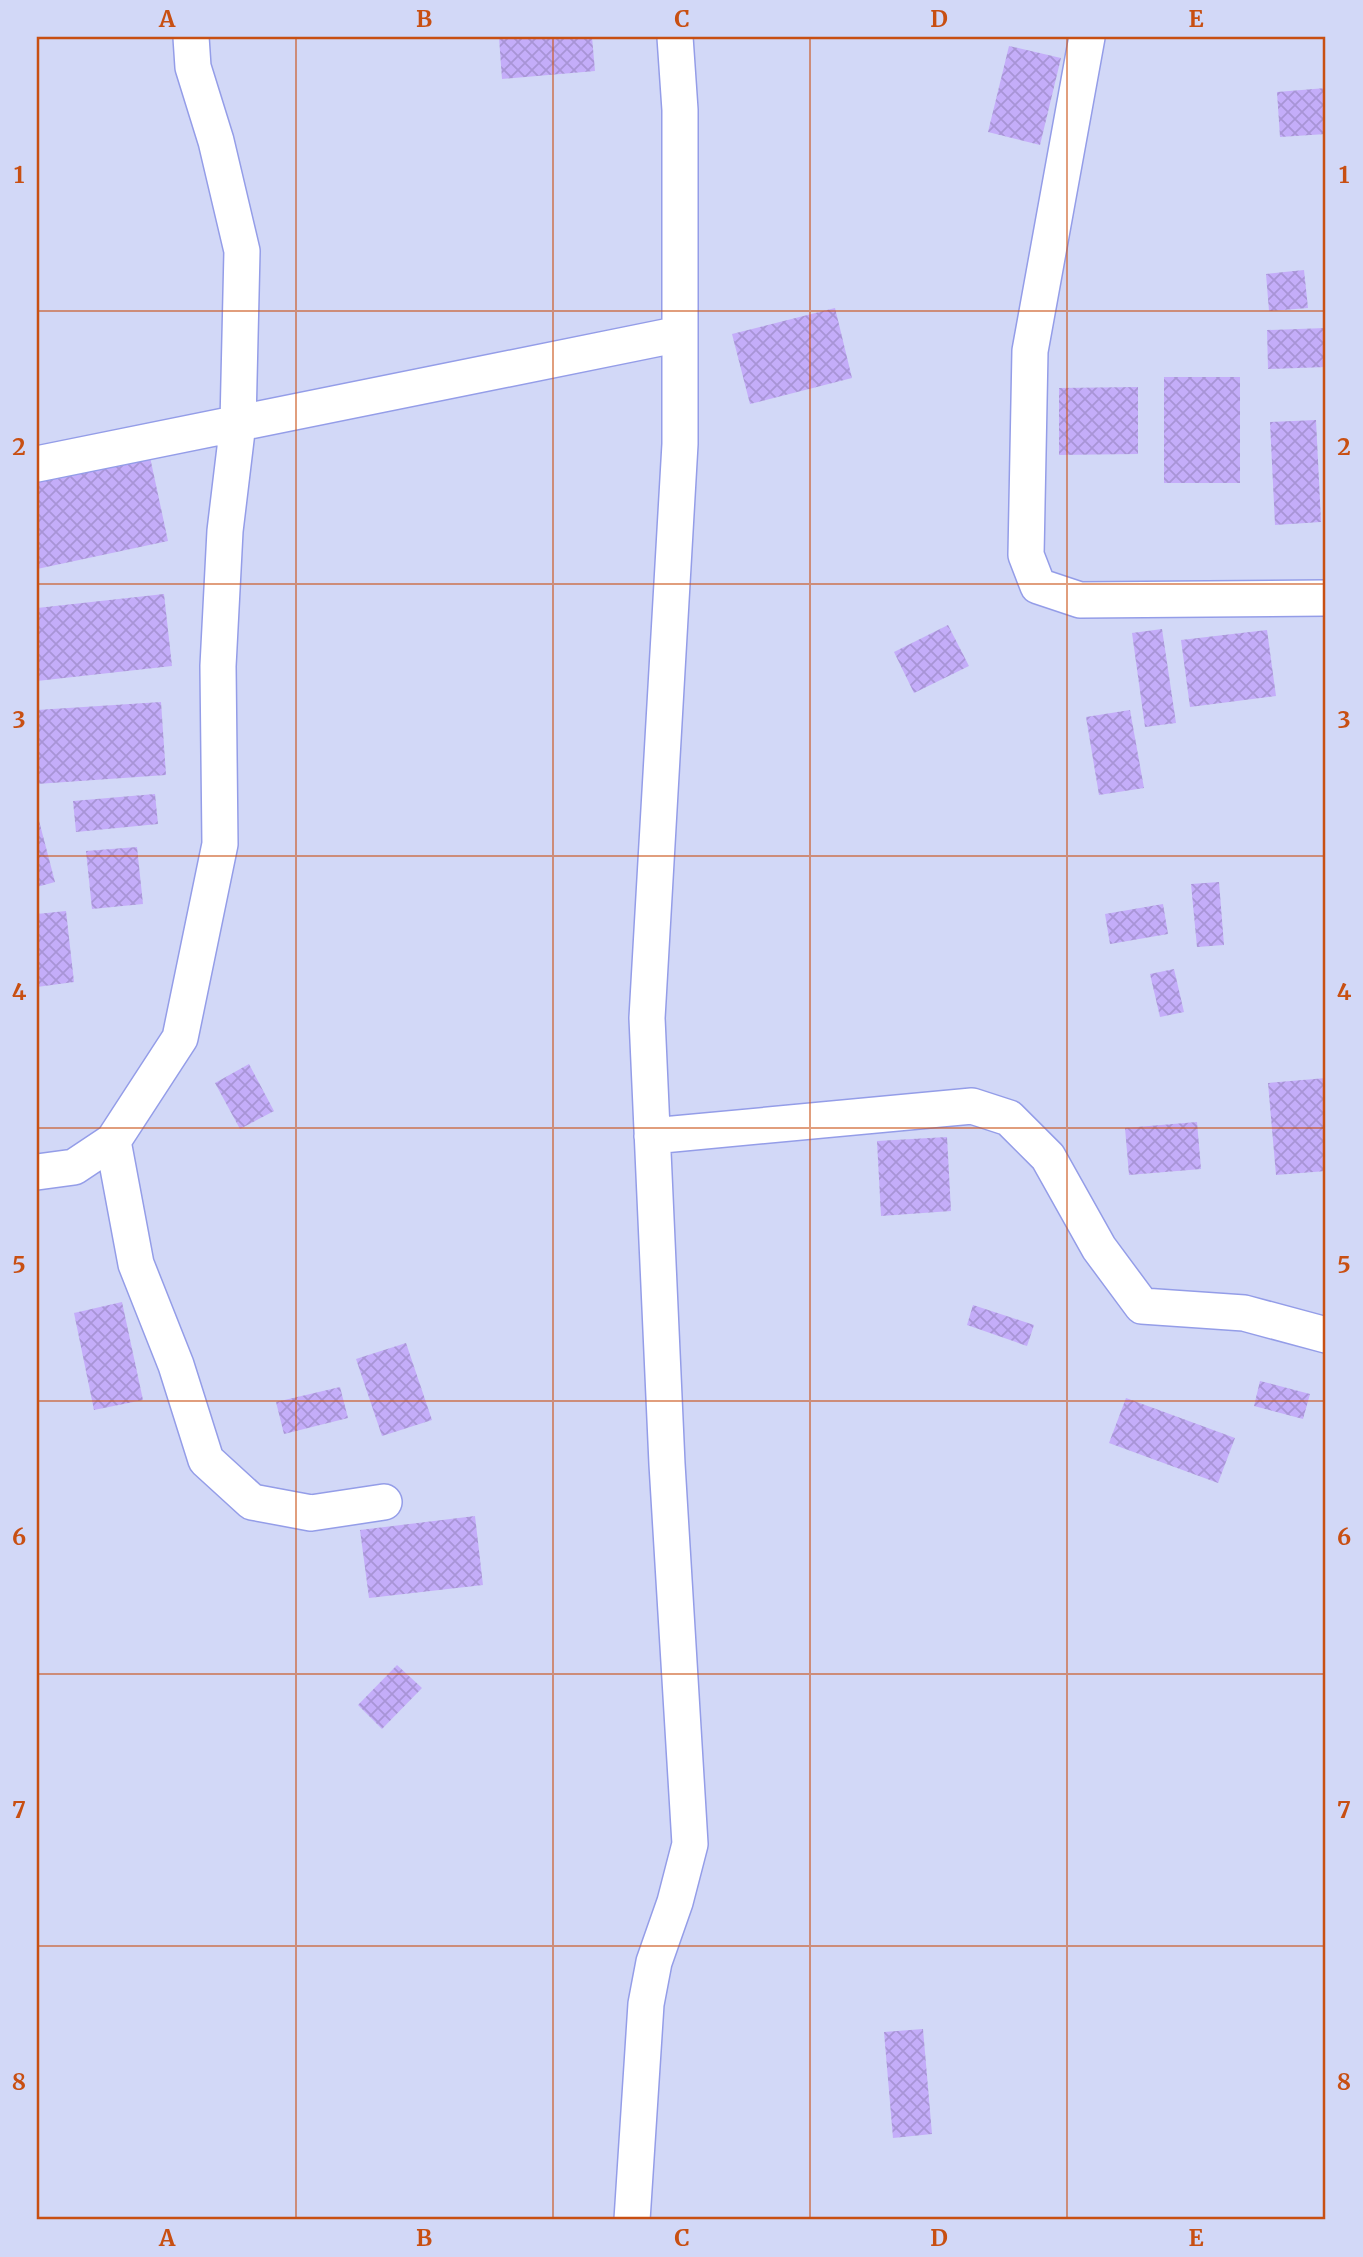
<svg xmlns="http://www.w3.org/2000/svg" width="1363" height="2257" font-family="Merriweather,serif">
<style>
.building{fill:url(#building-cross-hatch)}
.lines{fill:none;stroke-linecap:round;stroke-linejoin:round}
.street-casing{stroke:#949de8;stroke-width:38}
.street{stroke:#fff;stroke-width:35}
.grid{fill:none;stroke:#c84f12;stroke-width:2;stroke-opacity:0.55}
.neatline{fill:none;stroke:#c84f12;stroke-width:2.5}
.grid-label{font-size:23px;text-anchor:middle;font-weight:bold;fill:#c84f12}
</style>
<defs>
<pattern id="building-cross-hatch" width="8" height="8" patternUnits="userSpaceOnUse" patternTransform="scale(1.75)"><rect width="8" height="8" fill="#c4adf9"/><path d="M0 0l8 8M0 8l8-8" fill="none" stroke="#a894d6"/></pattern>
</defs>
<rect width="100%" height="100%" fill="#d2d8f7"/>
<path class="building" d="M499,37H592L595,71L502,79Z
M1009,46L1061,58L1040,145L988,132Z
M1326,88V134L1280,137L1277,92Z
M1304,270L1308,308L1269,311L1266,274Z
M835,308L852,378L750,404L732,334Z
M1326,328V367L1268,369L1267,330Z
M1164,377H1240V483H1164Z
M1138,387V454L1059,455V388Z
M1316,420L1321,522L1275,525L1270,422Z
M150,457L168,541L37,569V482Z
M164,594L172,666L37,681V608Z
M948,625L969,666L914,693L894,652Z
M1162,629L1176,723L1145,727L1132,633Z
M1267,630L1276,696L1190,707L1181,640Z
M161,702L166,775L37,784V710Z
M1130,710L1144,788L1099,795L1086,717Z
M155,794L158,824L76,832L73,801Z
M37,813L55,882L37,887Z
M137,847L143,904L92,909L86,851Z
M1219,882L1224,945L1197,947L1191,884Z
M1163,904L1168,934L1110,944L1105,914Z
M66,911L74,982L37,987V914Z
M1174,969L1184,1012L1160,1017L1150,974Z
M249,1064L274,1111L240,1129L215,1083Z
M1326,1078V1171L1276,1175L1268,1083Z
M1197,1122L1201,1169L1129,1175L1125,1128Z
M947,1137L951,1211L881,1216L877,1141Z
M122,1302L143,1400L94,1410L74,1313Z
M973,1305L1034,1325L1027,1346L967,1325Z
M406,1343L432,1420L382,1436L356,1359Z
M1260,1381L1310,1394L1303,1419L1254,1406Z
M340,1387L348,1418L284,1434L276,1402Z
M1126,1398L1235,1438L1218,1483L1109,1443Z
M475,1516L483,1585L369,1598L360,1530Z
M397,1665L422,1688L382,1729L358,1705Z
M923,2029L932,2134L893,2138L884,2032Z"/>
<g class="lines">
<defs>
<path id="street" d="M1087,37L1030,351L1026,555L1038,586L1080,600L1326,598
M37,464L680,334
M652,1136L972,1106L1009,1118L1048,1157L1099,1248L1142,1306L1244,1313L1326,1335
M113,1141L136,1264L176,1365L206,1460L252,1502L311,1513L384,1502
M37,1172L74,1167L113,1141L180,1038L220,844L218,666L225,531L238,423L242,251L216,141L193,67L191,37
M632,2220L646,2004L654,1962L675,1902L690,1844L667,1464L647,1018L680,444V110L675,37"/>
</defs>
<use href="#street" class="street-casing"/>
<use href="#street" class="street"/>
</g>
<path class="grid" d="M296,37V2220M553,37V2220M810,37V2220M1067,37V2220M37,311H1326M37,584H1326M37,856H1326M37,1128H1326M37,1401H1326M37,1674H1326M37,1946H1326"/>
<rect width="1363" height="2257" fill="none" stroke="#d2d8f7" stroke-width="77"/>
<rect x="38" y="38" width="1286" height="2180" class="neatline"/>
<g class="grid-label">
<text x="167" y="27">A</text>
<text x="424" y="27">B</text>
<text x="682" y="27">C</text>
<text x="939" y="27">D</text>
<text x="1196" y="27">E</text>
<text x="19" y="183">1</text>
<text x="1344" y="183">1</text>
<text x="19" y="455">2</text>
<text x="1344" y="455">2</text>
<text x="19" y="728">3</text>
<text x="1344" y="728">3</text>
<text x="19" y="1000">4</text>
<text x="1344" y="1000">4</text>
<text x="19" y="1273">5</text>
<text x="1344" y="1273">5</text>
<text x="19" y="1545">6</text>
<text x="1344" y="1545">6</text>
<text x="19" y="1818">7</text>
<text x="1344" y="1818">7</text>
<text x="19" y="2090">8</text>
<text x="1344" y="2090">8</text>
<text x="167" y="2246">A</text>
<text x="424" y="2246">B</text>
<text x="682" y="2246">C</text>
<text x="939" y="2246">D</text>
<text x="1196" y="2246">E</text>
</g>
</svg>
